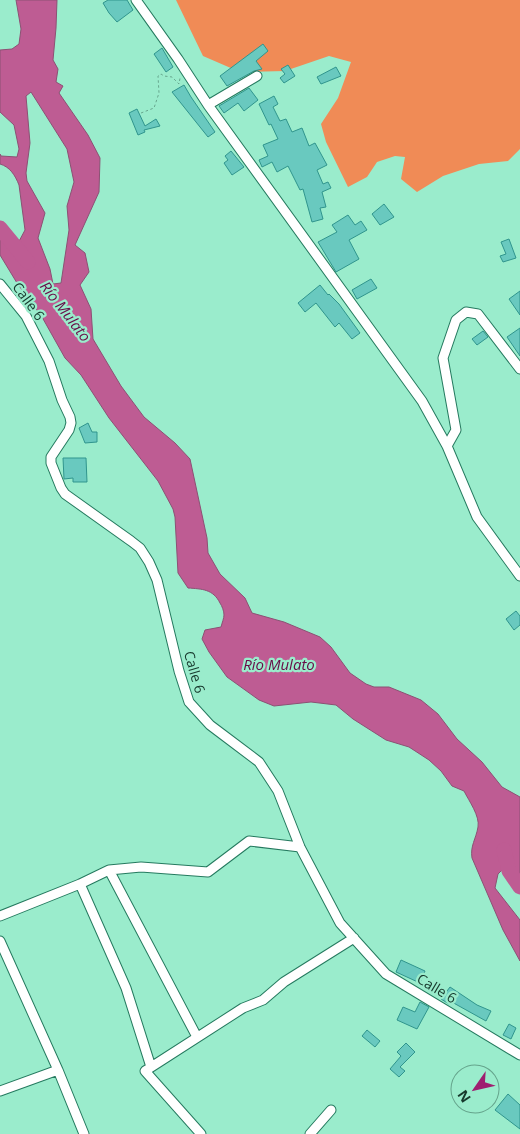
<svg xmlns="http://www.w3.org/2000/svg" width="520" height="1134" font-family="'Open Sans',sans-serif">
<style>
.forest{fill:#f08b56}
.water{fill:#be5c93;stroke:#8c5174;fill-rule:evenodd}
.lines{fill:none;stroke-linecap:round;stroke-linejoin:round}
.river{stroke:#be5c93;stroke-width:15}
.building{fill:#69c9bf;stroke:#30958d}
.minor-casing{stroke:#257a5f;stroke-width:11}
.path{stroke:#67a78e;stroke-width:1;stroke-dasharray:2.5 2.5;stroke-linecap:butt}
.minor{stroke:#fff;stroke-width:9}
.labels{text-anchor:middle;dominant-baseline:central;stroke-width:4.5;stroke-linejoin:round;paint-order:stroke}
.street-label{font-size:14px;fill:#16382c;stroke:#9aeccc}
.water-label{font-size:15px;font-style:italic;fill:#680b47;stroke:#9aeccc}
</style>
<rect width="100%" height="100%" fill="#9aeccc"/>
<path class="forest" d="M176,0H520V149L508,161L479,164L443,176L417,192L401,179L405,157L395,156L377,162L367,177L348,187L326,142L321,124L338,98L351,62L329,56L285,71L240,72L203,56Z"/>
<path class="water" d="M16,0H57L56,28L53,60L58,69L56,82L63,86L59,93L88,135L100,158L99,192L75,245L85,253L89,272L80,285L91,309L93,339L121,386L144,417L175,443L190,459L207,538L208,553L220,574L245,598L252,613L284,622L320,637L331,647L350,673L366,684L374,687H389L421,700L438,714L457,739L482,762L502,787L520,797V882L511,870L503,869L498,874L495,888L520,920V961L503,930L472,858C470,846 476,839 478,827C480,816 469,801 464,791L452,786L441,771L429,760L409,747L386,740L353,719L336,705L311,702L274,706L259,700L227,677L209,652L202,639L205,630L221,627C222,623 224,618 224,615C224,611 222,606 220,603C213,589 202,589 188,588L178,573L175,517L173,509L158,481L109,418L81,375L65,358L42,317L17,283L0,255V236L16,247L25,230L19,185C15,175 10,167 0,164V154L1,156L17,157L19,149L14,125L0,112V50L12,49L19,44L21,29ZM31,92L67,149L74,182L67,206L69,230L61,283L53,284L50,269L38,238L45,213L27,181L26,173L30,143L26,96Z"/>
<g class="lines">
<path class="river" d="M0,228L28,262
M504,850L509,871L520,887"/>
</g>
<path class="building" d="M108,0H127L133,10L117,22L109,13L103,3Z
M263,44L268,51L256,61L262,69L254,71L227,86L220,76Z
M162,48L173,67L166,72L154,54Z
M288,65L295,76L284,83L280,78L285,74L281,69Z
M336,67L341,76L321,84L317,77Z
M184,85L191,97L215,132L208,137L172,92Z
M249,88L258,100L244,111L238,103L224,113L219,106Z
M274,96L278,104L273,107L280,121L286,119L292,132L302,128L309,146L315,143L327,165L317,170L323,184L328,182L331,188L322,192L326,207L320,208L323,219L312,222L303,189L300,190L288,166L277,172L272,162L262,167L259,160L268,156L263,145L278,139L271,124L269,125L259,104Z
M137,109L145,126L156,119L160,126L144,130L145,132L138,135L129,113Z
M231,151L244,167L232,175L224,163L228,160L225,156Z
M384,204L394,217L380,225L372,214Z
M348,215L355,225L361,221L367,230L349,240L359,259L336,272L318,242L337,232L332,225Z
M509,239L516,258L503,262L500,256L506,254L501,242Z
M371,279L377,288L357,299L352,290Z
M320,285L328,295L329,294L339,304L360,333L352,339L339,323L335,327L316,303L305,312L298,303Z
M520,291V315L509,299Z
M520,328V356L507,337Z
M483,331L488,337L477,345L472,339Z
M88,423L92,432H97V442L85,443L79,428Z
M63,458H86L87,482H73V478L64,479Z
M516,611L520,616V625L514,630L506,619Z
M401,960L425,971L420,983L396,972Z
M450,987L477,1005L491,1011L486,1021L450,1001L449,1004L441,999Z
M420,1002L429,1007L417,1029L397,1020L403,1007L415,1012Z
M509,1024L516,1028L511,1039L503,1035Z
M367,1030L380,1041L375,1047L362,1036Z
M406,1043L415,1052L400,1067L405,1071L399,1077L390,1069L401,1056L397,1052Z
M508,1094L520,1105V1129L495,1110Z"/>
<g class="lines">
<defs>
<path id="minor" d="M136,0L178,59L208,105L422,401L447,446L477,517L520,576
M208,105L257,76
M0,284L26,316L49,361L62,400L70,417L71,423L69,430L51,457V463L61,488L65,494L131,541L140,548L149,562L157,580L179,671L189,702L210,725L259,762L278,791L300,847L340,923L386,974L520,1055
M447,446L456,430L443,358L456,320L466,312L478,314L520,369
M109,870L197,1037
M80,884L126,988L151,1067
M0,916L80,884L109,870L141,867L208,872L249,841L300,847
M0,941L58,1070L84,1134
M0,1091L58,1070
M201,1134L145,1071L243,1008L263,1000L284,982L354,938
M310,1134L331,1110"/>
</defs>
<use href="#minor" class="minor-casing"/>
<path class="path" d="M141,113L154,108L159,93L158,76L161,74L164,76L172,77L179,84L180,78"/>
<use href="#minor" class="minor"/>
</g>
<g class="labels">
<g class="street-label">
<text transform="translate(29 301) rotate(54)">Calle 6</text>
<text transform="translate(195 672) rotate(74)">Calle 6</text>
<text transform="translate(437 988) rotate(31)">Calle 6</text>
</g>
<g class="water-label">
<text transform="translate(66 311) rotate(52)">Río Mulato</text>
<text x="279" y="664">Río Mulato</text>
</g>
</g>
<g transform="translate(475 1089) rotate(236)"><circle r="24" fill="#9aeccc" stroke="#65a48c"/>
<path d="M0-4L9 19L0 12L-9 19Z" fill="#9f1e70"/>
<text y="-8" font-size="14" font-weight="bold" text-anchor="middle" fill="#16382c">N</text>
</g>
</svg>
